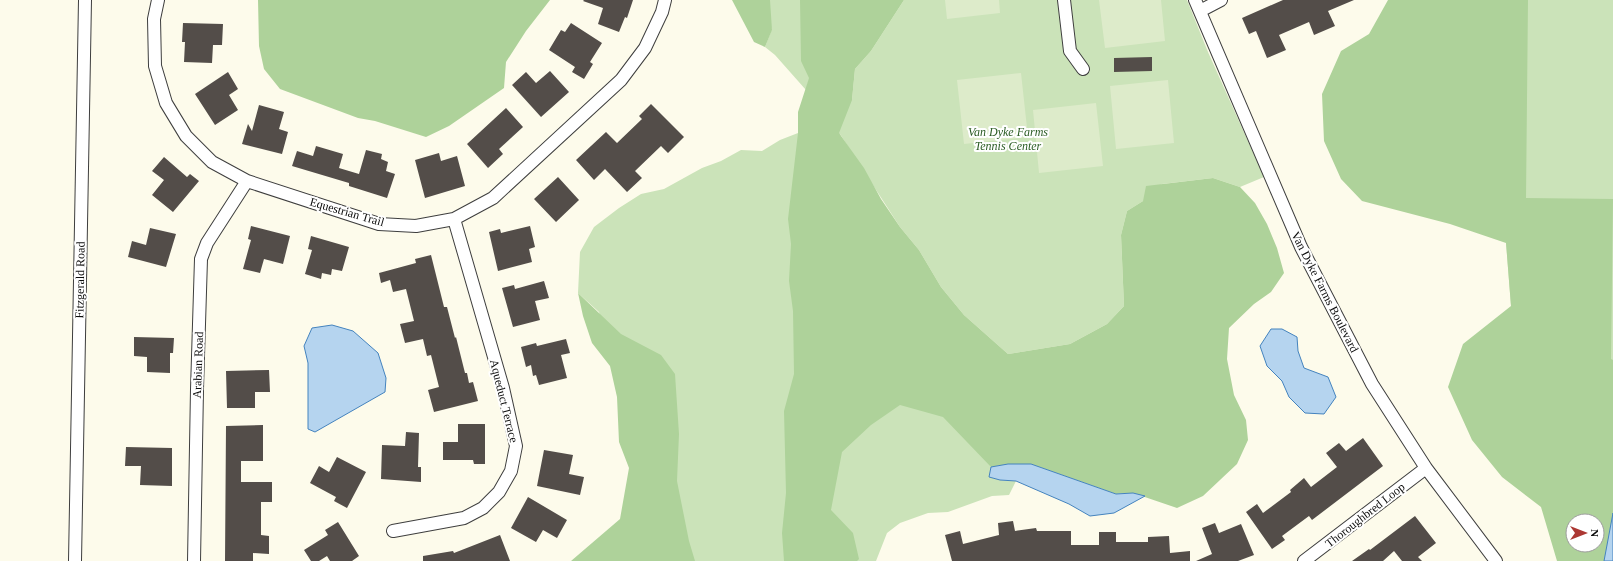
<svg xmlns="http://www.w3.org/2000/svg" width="1613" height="561" font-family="'Times New Roman',serif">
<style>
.green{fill:#cbe3b9;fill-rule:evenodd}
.forest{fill:#aed29a;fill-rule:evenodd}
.pitch{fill:#ddebca}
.water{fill:#b5d4ef;stroke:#4483be}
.building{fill:#534d49}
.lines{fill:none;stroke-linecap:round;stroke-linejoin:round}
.minor-casing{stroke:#3e3e3e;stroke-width:14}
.minor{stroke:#fff;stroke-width:12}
.labels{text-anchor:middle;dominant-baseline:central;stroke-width:4;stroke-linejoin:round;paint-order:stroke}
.park-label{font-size:12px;font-style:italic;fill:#2a5b23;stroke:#fff}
.street-label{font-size:12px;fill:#0b0b0b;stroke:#fff}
</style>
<rect width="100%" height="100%" fill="#fdfbeb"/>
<path class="green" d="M756,0H877L850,48L852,100L855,69L871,51L904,0H1187L1208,52L1264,177L1240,187L1213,178L1162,184L1143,201L1127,211L1121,235L1124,306L1107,324L1070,344L1008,354L964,315L941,287L919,250L900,227L840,134L846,165L1091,484L1031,464L992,467L989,477L1000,480L1016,481L1009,495L992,496L948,512L928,513L900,523L887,533L876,561H612L642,509L599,312L578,293L580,252L594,227L619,208L641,194L664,189L702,168L721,161L741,150L762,151L780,140L798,133L809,79L806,90L775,55L765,47L772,29Z
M1425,0H1613V561H1567L1511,306L1506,242ZM1573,521H1597V545H1573Z"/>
<path class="forest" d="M258,0H550L526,31L506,62L504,88L449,126L426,137L375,121L358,118L280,89L264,69L259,46Z
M732,0H770L772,30L765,47L754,42Z
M800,0H904L871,51L855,69L852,100L839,133L864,168L881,199L900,227L919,250L941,287L964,315L1008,354L1070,344L1107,324L1124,306L1121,235L1127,211L1143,201L1146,186L1213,178L1240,187L1255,203L1267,224L1277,248L1284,273L1271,292L1254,304L1229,328L1227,359L1234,395L1246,420L1248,440L1237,464L1203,496L1177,508L1133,493L1116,494L1031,464H1008L991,467L943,417L900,405L871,425L842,452L831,510L853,533L859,559L857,561H784L782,533L786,493L784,411L794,374L793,311L789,281L791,244L788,219L798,133V112L809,78L801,61Z
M1388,0H1528L1526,198L1613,199L1611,359L1613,360V561H1557L1541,507L1502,477L1472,440L1448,387L1463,344L1511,306L1506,243L1450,224L1362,201L1341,179L1324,141L1322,94L1341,51L1369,34ZM1573,521H1597V545H1573Z
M578,293L621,334L661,355L675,374L679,434L677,481L689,541L695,561H571L620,519L629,468L619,442L617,397L610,366L592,343L583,316Z"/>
<path class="pitch" d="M945,0H999L1000,13L947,19Z
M1099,0H1161L1165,41L1105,48Z
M1021,73L1028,137L964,144L957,80Z
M1168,80L1174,143L1116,149L1110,86Z
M1096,103L1103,166L1039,173L1033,110Z"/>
<path class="water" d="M332,325L353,331L378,353L386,378L385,392L315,432L308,429V363L304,346L312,328Z
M1271,329H1282L1297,337L1298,351L1304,368L1328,377L1336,397L1324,414L1305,413L1289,397L1282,381L1267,366L1260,346Z
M1008,464H1031L1116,494L1133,493L1145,496L1114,513L1090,516L1069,504L1016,481L1000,480L989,477L991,467Z
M1613,513V561H1604Z"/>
<path class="building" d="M584,0H633L627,18L625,17L619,32L598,24L603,8L583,1Z
M1283,0H1354L1328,11L1335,26L1314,35L1309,22L1279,35L1286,50L1267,58L1256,31L1249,34L1242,18Z
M183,23L223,24L222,45H213L212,63L184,62L185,42H182Z
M571,23L602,43L590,62L593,64L584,79L572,72L575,67L549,50L561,30L565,32Z
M1152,57V71L1114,72V58Z
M550,71L569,92L541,117L512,85L526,72L536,83Z
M228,72L238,89L229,95L238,110L215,125L195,94Z
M651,104L684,137L668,153L661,146L635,171L642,178L627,192L605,169L594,180L576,160L606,132L617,143L642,119L639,116Z
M259,105L284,112L279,129L288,132L282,154L242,144L248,124L252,131Z
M506,108L523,127L499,149L503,154L488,168L467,144Z
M316,146L343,154L339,168L359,174L366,150L382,154L381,159L388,162L386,171L395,174L387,198L349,186V183L292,166L297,151L313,156Z
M439,153L441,161L457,156L465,186L425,198L415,160Z
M164,157L187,177L190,174L199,181L173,212L152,195L164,180L152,171Z
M558,177L579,200L556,222L534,199Z
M251,226L290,236L283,264L264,259L260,273L243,269L251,240L248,239Z
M530,226L535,247L529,249L532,262L498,271L489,232L500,229L501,233Z
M150,228L176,234L166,267L128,257L132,241L146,245Z
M311,236L349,247L342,271L332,269L331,275L322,273L321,279L305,274L312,250L308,249Z
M431,255L444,307H447L455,338L456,337L465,373H467L469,383L473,382L478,401L434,412L428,390L439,387L431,355L427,356L423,339L405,343L400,324L414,321L406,289L393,292L390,280L381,283L379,273L416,263L415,259Z
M544,281L549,298L535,301L540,320L513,327L502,288L514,285L515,289Z
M134,337L174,338L173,353H170V373L147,372V357L134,356Z
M566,339L570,353L561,355L567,378L539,385L536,375L533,376L531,365L526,367L521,347L536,343L537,346Z
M269,370L270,392H255V408H227L226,371Z
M458,424H485V464H474L473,460H443V442H458Z
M263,425V461H241V482H272V502H261V535L269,536V554L253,553V561H225L226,426Z
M406,432L419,433L418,467H421V482L381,479L382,445L405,446Z
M1363,438L1383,466L1312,520L1309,516L1282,536L1285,540L1272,549L1246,512L1257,504L1263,513L1291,492L1290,490L1304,478L1311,487L1337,467L1326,453L1339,443L1346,451Z
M126,447L172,448V486L140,485L141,466H125Z
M544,450L573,455L569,474L584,477L580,495L537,486Z
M337,457L366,472L347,508L334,501L336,497L310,483L319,466L329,472Z
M528,497L567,520L557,538L543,530L536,542L511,528Z
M1415,516L1436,543L1418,557L1422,561H1402L1394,551L1383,561H1352L1369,549L1370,550Z
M1013,521L1015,531L1036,528L1037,531H1071V545H1099V532H1116V542H1148V537L1169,536L1170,553L1190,551V561H952L945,535L960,531L963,544L999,535L998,523Z
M338,522L359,556L352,561H330L327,556L319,561H311L304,550L328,535L325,530Z
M1215,523L1219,533L1241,524L1254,555L1238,561H1196L1212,554L1202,528Z
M500,535L510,561H423V556L453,551L454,553Z"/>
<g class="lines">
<defs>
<path id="minor" d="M158,0L154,19L155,66L166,103L186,136L212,162L247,181L379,224L416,226L454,219L493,198L621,80L645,48L662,12L665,0
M1064,0L1070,51L1083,69
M1195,0L1301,247L1372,384L1426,468L1496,561
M1200,11L1221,0
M393,531L464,518L483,508L499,492L511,471L516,446L503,388L454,219
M75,561L85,0
M194,561L197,389L201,259L207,243L247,181
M1304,561L1426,468"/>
</defs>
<use href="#minor" class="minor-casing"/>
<use href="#minor" class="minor"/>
</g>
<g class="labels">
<g class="park-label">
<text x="1008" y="132">Van Dyke Farms<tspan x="1008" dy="14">Tennis Center</tspan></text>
</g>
<g class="street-label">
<text transform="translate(347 212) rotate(16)">Equestrian Trail</text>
<text transform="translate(80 280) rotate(-89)">Fitzgerald Road</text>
<text transform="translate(1325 292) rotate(63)">Van Dyke Farms Boulevard</text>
<text transform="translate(198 365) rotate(-88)">Arabian Road</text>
<text transform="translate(504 401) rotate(76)">Aqueduct Terrace</text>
<text transform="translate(1365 515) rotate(-38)">Thoroughbred Loop</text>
</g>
</g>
<g transform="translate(1585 533) rotate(90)"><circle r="19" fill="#ffffff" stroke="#9d9d9d"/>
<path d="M0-3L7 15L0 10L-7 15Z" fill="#ac3833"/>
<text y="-6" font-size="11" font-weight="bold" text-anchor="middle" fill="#0b0b0b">N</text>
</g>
</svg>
